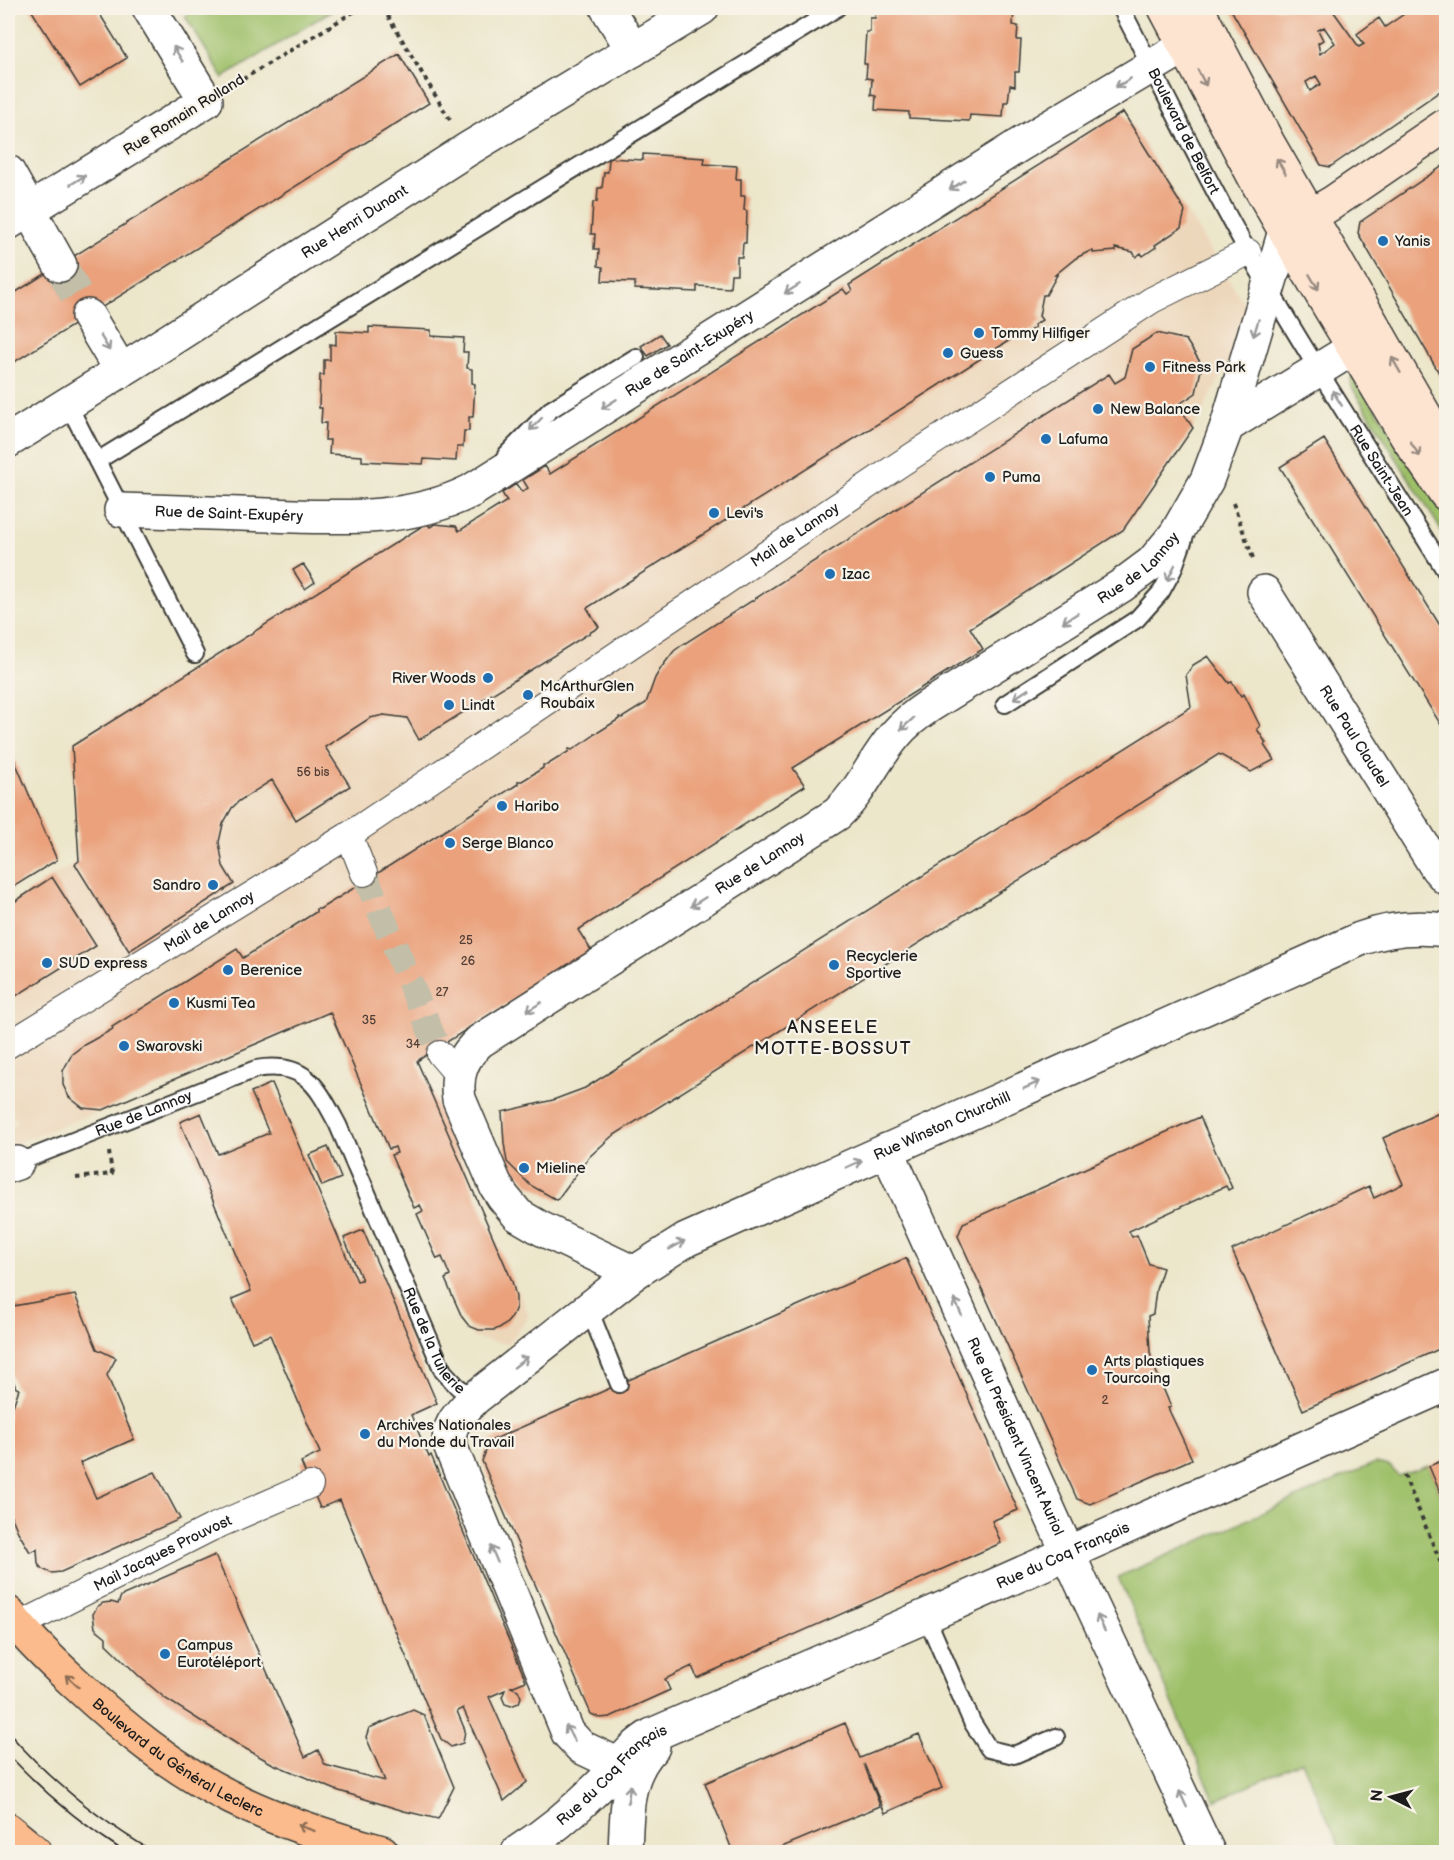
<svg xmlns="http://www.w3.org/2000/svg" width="1454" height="1860" font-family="'Balsamiq Sans',sans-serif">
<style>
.built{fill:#edd7bb}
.green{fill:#9dbf68;stroke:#5c6e42;stroke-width:1.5}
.building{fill:#eaa17c;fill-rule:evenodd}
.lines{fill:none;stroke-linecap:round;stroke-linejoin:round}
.pedestrian-tunnel{stroke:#c2bea8;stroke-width:26;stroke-dasharray:26 13;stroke-linecap:butt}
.minor-tunnel{stroke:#c2bea8;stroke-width:33;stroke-dasharray:33 16;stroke-linecap:butt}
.service-casing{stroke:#3b3a36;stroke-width:20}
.pedestrian-casing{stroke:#3b3a36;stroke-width:28}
.minor-casing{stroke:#3b3a36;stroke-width:36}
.tertiary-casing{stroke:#3b3a36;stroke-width:36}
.secondary-casing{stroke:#3b3a36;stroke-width:36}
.primary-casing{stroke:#3b3a36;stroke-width:36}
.path{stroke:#3b3a36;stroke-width:4;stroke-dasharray:4.5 4.5;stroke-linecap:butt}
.service{stroke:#fff;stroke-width:16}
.pedestrian{stroke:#fff;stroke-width:26}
.minor{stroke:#fff;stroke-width:33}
.tertiary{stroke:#fff;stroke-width:33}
.secondary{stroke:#fde4d1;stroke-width:33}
.primary{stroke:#fbbb8c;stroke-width:33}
.tram{stroke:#1c1c1c;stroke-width:1.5}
.oneway{stroke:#999}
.oneway2{stroke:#988a80}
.oneway3{stroke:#8c6c54}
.poi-dot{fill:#1f6fb2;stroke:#f7f3e8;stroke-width:2}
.labels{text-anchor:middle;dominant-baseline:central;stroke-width:4.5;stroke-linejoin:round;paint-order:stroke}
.number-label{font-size:12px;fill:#503d34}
.street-label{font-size:15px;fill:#1c1c1c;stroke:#f7f3e8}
.poi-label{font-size:15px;fill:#1c1c1c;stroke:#f7f3e8;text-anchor:start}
.quarter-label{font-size:18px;letter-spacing:1.5px;fill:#1c1c1c;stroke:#f7f3e8}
</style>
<rect width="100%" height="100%" fill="#f7f3e8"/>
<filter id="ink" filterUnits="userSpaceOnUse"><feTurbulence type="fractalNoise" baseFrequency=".0167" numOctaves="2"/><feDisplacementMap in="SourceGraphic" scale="12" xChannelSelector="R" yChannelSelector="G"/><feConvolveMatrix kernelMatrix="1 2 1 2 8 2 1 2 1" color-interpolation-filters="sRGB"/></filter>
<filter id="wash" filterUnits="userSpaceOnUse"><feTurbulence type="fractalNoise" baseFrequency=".008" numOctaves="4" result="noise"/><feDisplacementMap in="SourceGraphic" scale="24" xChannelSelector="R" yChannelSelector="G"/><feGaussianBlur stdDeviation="1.35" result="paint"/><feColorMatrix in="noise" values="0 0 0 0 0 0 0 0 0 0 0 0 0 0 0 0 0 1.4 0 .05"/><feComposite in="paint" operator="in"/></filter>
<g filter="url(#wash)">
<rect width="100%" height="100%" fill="#ece6cb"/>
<path class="built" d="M1125,114L1253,318L1193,428L1123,530L970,628L983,649L794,768L805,786L579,930L591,950L417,1061L425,1074L529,1316L508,1344L473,1338L330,1012L103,1110L8,1146V1129L17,1123L8,1107V905L78,861L72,742L428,523H469Z"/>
<path class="green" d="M200,8H336L223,78L185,16Z
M1352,375L1446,509V538L1350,384Z
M1375,1463L1390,1466L1398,1476L1429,1466L1446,1507V1852H1342L1302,1761L1215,1801L1118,1577Z"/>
<g id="blocks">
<path class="building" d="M30,8H96L127,58L80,87Z
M876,8L1014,9L1013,25L1018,26L1017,40H1021L1019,72H1015V86L1010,85L1008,102H1004L1003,117L970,115L969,121L909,118V112L875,110L876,96L871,95L872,79L866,78L867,64H864L866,32H870V18H875Z
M1230,8H1323L1325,10L1331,8L1359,47L1364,44L1357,34L1379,18L1385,27L1413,8H1446V87L1330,167L1321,165ZM1324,27L1335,43L1320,54L1318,43L1323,40L1318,30ZM1316,76L1321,84L1310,91L1306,82Z
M399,54L429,103L8,366V297Z
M1123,112L1185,211L1181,228L1155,245L1156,247L1143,256L1141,253L1136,257L1133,252L1115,248L1116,251L1093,253V251H1090L1076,258L1055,275H1057L1046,295H1043L1039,316L1042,320L1034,325L1035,327L1022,336L1021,333L587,608L599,627L419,740L407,718L384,715L370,718L325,747L350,786L296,820L272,780L239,801L232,808L223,824L219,842L223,866L234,884L129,951L75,864L79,861L72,746L427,523L430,527L435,524L456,526L459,531L507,501L502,493L516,484L522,492L528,488L523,480L545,466L550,474L843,289L847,294L852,291L849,285Z
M643,154L705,158L704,164L737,166L736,179H741V196H745L744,210L747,211L746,243H743L742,257H737V274H731L730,288L697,286V292L635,289V282L602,281L603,267L598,266L599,249H594L595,234H591L593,202H597L598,188H602L604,172H608L609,158L643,160Z
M1446,164V385L1358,233L1360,222Z
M369,327L431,330V336L464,338L463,352H468L467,368L472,369V383L475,384L473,417H469V431H464L463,447H457L456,461L424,459L423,464L362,461V456L329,454L330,440H325L326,423H321L322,408H319L320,375H324V360H330V344L336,345V331L369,333Z
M1157,333L1186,340L1202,365L1196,393L1178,405L1193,428L1123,530L970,628L983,649L793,768L805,786L578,930L591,950L417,1061L512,1281L516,1297V1307L512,1317L505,1325L495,1330H479L469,1326L462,1317L445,1279L450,1276L442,1257L437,1259L417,1214L423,1211L420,1205L414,1208L391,1155L397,1153L395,1147L389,1149L330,1012L103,1110L83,1108L69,1097L63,1085V1071L72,1054L84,1045L113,1029L112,1027L237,949L243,958L316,912V909H320L367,880L518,784V781H522L543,768V765H547L568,752L569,749L572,750L593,736L594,733H597L619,719V717L622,718L646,703L655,678L661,668L674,651L682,645L1109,374L1115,383L1125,377L1132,349Z
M660,334L667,344L648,356L641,346Z
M1324,439L1446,635V733L1280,467Z
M303,564L315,582L305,589L293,570Z
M1208,656L1229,683L1232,682L1241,696L1244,694L1260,726L1257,729L1266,743L1264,745L1274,760L1251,772L1219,754L611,1137L588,1158L557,1200L530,1185L507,1162L504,1143L502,1112L553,1100L585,1088L1191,707L1186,675L1193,665Z
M8,745L57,860L8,890Z
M52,877L96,946L8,1001V906Z
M272,1083L357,1281L362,1280L344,1238L363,1230L437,1403L411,1415L429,1457L431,1455L526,1681L511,1687L518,1690L521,1697L519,1703L511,1706L505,1704L502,1697L505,1690L489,1697L527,1782L504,1801L463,1708L457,1711L465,1730L463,1743L451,1747L441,1739L340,1500L320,1508L301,1462L320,1453L270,1335L252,1342L233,1301L232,1299L251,1291L180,1122L201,1113L218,1154L269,1133L251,1092Z
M1446,1110V1346L1303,1410L1232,1250L1369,1186L1374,1198L1403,1184L1383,1138Z
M1200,1117L1232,1188L1228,1190L1226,1186L1129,1231L1132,1237L1137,1235L1149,1264L1163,1268L1156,1290L1153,1314L1148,1316L1150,1352L1153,1364L1171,1407L1168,1408L1192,1459L1090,1504L1077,1499L958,1236L963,1223Z
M328,1147L341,1178L322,1186L309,1155Z
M906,1258L1018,1510L992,1521L1001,1543L697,1678L692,1666L665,1679L670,1690L610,1717L600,1718L591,1714L482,1461L490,1441Z
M75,1295L97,1349L116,1358L107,1375L134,1439L80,1463L96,1498L155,1472L180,1519L61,1572L51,1573L42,1569L38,1564L37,1549L30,1552L18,1532L8,1508V1404L13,1406L19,1389L16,1388L8,1368V1307Z
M1446,1459V1507L1429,1466Z
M215,1555L305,1757L318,1750L325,1765L385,1781L366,1737L369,1728L413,1710L424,1715L454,1787L438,1819L404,1811L336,1790L273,1764L237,1744L166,1699L140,1677L106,1644V1637L95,1628L93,1614L97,1607L103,1603L111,1602L118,1604L121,1596Z
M845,1723L860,1758L919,1734L942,1788L885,1813L864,1764L880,1806L770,1852H733L705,1783Z"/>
</g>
</g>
<g filter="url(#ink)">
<use href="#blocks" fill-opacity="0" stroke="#3b3a36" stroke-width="1.5"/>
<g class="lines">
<path class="pedestrian-tunnel" d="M364,873L440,1054"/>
<path class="minor-tunnel" d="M60,265L88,316"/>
<defs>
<g id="service">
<path id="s1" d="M1121,8C1163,89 1202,171 1247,250C1309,360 1379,465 1446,572"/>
<path d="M68,404L195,654"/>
<path d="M506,455L550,410L636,357"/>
<path d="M97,461L837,8"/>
<path d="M1005,704L1137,619L1161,592L1173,570L1184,539"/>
<path id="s2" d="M17,1163L256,1069C306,1061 317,1086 338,1125L443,1371L458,1387L475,1398"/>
<path d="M589,1309L619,1384"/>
<path d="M926,1616L972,1722L989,1749L1014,1755L1056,1737"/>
</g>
<g id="pedestrian">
<path d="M349,835L364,873"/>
<path id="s3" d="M8,1045L349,835L900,464L1152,300L1248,252"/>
<path d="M440,1054L458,1075"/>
<path id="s4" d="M18,1626L211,1528L310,1485"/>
</g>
<g id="minor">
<path d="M607,8L633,50"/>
<path d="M8,172L60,265"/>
<path d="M8,223L206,101L149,8"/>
<path d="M88,316L121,371"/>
<path d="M1227,426L1378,333"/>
<path id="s5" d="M121,510C170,512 219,513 268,515C338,517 407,523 471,491L1021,144L1209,32"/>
<path id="s6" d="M1264,592L1437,868L1446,878"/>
<path id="s7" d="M887,1150L1081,1582L1208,1852"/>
<path d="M8,1166L17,1163"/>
<path id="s8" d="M634,1273L542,1229L518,1215L503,1197L496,1186L459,1099C455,1075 462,1057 480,1041L837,814C862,791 874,759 896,734C905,723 917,714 929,706L1121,586L1152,563L1176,534L1207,480L1227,426L1285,231"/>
<path id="s9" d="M617,1764L581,1747L568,1733L451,1448C444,1426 461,1413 475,1398L634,1273L686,1240L1360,939C1389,928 1416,926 1446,930"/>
<path id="s10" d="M518,1852C546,1834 574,1811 598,1787C617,1769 629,1748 652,1735L926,1616L1446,1385"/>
<path d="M625,1852C627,1815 624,1777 653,1747"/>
</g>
<g id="tertiary">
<path id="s11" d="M8,441L140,359L468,149L702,8"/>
</g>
<path id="secondary" d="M1165,8L1257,182L1315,283L1407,437L1446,494
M1197,8L1268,143L1446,452
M1292,227L1332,203L1446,125"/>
<g id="primary">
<path id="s12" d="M8,1613C27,1638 50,1660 74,1682C121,1726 173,1769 232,1798C280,1822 331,1838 382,1852"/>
<path d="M8,1830L35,1852"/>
</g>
</defs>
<use href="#service" class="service-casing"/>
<use href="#pedestrian" class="pedestrian-casing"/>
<use href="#minor" class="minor-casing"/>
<use href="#tertiary" class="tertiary-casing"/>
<use href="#secondary" class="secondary-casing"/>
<use href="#primary" class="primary-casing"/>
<path class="path" d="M383,8L450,120
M235,84L360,8
M1233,503L1254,561
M76,1178L112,1174L109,1152
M1404,1475L1446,1575
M478,1852L484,1846"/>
<use href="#service" class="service"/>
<use href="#pedestrian" class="pedestrian"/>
<use href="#minor" class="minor"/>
<use href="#tertiary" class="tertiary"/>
<use href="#secondary" class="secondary"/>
<use href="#primary" class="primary"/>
<path class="tram" d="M8,1732C50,1780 99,1820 154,1852
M8,1754C43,1792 81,1824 125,1852"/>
</g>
<defs><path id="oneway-shaft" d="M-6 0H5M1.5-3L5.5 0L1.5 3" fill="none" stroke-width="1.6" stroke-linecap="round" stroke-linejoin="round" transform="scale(1.5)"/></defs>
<g class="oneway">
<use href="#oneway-shaft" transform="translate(178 54) rotate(-121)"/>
<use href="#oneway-shaft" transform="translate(1123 83) rotate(149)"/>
<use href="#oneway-shaft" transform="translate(78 180) rotate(-32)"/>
<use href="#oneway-shaft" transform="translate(957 185) rotate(148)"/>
<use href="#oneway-shaft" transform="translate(792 289) rotate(148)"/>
<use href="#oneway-shaft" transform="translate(1256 328) rotate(107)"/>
<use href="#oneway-shaft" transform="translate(105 343) rotate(59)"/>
<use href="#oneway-shaft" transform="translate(1337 398) rotate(-122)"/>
<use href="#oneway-shaft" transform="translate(609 404) rotate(148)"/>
<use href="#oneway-shaft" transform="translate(536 424) rotate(134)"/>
<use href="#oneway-shaft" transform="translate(1171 573) rotate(116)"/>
<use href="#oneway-shaft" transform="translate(1070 618) rotate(148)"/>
<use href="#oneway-shaft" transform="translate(1021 694) rotate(147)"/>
<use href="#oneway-shaft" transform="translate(907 724) rotate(138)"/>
<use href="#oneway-shaft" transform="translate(698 902) rotate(148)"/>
<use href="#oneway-shaft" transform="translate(534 1007) rotate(148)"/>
<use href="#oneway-shaft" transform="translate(1032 1085) rotate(-24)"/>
<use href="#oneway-shaft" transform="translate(854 1164) rotate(-24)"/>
<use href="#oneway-shaft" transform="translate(677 1245) rotate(-29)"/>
<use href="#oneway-shaft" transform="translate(958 1307) rotate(-114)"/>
<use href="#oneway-shaft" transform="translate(521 1362) rotate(-38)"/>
<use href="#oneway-shaft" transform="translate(494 1554) rotate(-113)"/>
<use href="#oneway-shaft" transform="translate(1101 1623) rotate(-115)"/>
<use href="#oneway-shaft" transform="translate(570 1733) rotate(-121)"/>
<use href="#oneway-shaft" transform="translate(629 1794) rotate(-81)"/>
<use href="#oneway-shaft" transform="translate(1183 1799) rotate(-115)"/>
</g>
<g class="oneway2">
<use href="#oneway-shaft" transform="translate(1202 78) rotate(62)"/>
<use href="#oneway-shaft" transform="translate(1281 166) rotate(-120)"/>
<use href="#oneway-shaft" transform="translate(1314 282) rotate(59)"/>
<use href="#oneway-shaft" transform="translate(1396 365) rotate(-120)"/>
<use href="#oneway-shaft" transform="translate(1415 449) rotate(57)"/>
</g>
<g class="oneway3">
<use href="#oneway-shaft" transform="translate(72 1681) rotate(-137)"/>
<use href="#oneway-shaft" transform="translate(306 1828) rotate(-161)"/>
</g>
</g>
<g class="poi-dot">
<circle cx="1383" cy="241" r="6"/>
<circle cx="979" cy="333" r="6"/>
<circle cx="948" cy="353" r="6"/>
<circle cx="1150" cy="367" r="6"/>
<circle cx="1098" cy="409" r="6"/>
<circle cx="1046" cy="439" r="6"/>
<circle cx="990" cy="477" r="6"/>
<circle cx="714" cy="513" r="6"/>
<circle cx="830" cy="574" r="6"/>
<circle cx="488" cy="678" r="6"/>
<circle cx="528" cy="695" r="6"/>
<circle cx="449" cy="705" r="6"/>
<circle cx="502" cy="806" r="6"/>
<circle cx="450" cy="843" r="6"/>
<circle cx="213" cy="885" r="6"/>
<circle cx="47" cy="963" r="6"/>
<circle cx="834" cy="965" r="6"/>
<circle cx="228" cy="970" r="6"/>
<circle cx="174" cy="1003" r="6"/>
<circle cx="124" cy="1046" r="6"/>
<circle cx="524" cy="1168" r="6"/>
<circle cx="1092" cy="1370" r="6"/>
<circle cx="365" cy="1434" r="6"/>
<circle cx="165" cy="1654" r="6"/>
</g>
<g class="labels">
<g class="number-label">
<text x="313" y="772">56 bis</text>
<text x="466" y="940">25</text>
<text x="468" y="961">26</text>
<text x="442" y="992">27</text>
<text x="369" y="1020">35</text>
<text x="413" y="1044">34</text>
<text x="1105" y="1400">2</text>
</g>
<g class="street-label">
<text transform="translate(184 115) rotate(-32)">Rue Romain Rolland</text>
<text stroke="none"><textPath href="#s1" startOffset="138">Boulevard de Belfort</textPath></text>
<text stroke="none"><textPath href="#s11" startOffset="410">Rue Henri Dunant</textPath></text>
<text stroke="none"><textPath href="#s5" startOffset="612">Rue de Saint-Exupéry</textPath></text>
<text stroke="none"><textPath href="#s1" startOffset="531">Rue Saint-Jean</textPath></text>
<text stroke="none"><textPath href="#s5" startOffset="108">Rue de Saint-Exupéry</textPath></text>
<text stroke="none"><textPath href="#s3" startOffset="938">Mail de Lannoy</textPath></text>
<text stroke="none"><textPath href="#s8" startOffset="1143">Rue de Lannoy</textPath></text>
<text stroke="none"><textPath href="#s6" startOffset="170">Rue Paul Claudel</textPath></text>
<text stroke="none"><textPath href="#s8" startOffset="657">Rue de Lannoy</textPath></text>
<text stroke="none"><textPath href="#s3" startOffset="236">Mail de Lannoy</textPath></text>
<text stroke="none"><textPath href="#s2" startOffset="136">Rue de Lannoy</textPath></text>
<text stroke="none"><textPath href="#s9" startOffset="970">Rue Winston Churchill</textPath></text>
<text stroke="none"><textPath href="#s2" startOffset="603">Rue de la Tuilerie</textPath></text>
<text stroke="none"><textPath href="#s7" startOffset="314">Rue du Président Vincent Auriol</textPath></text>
<text stroke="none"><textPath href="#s4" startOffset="162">Mail Jacques Prouvost</textPath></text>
<text stroke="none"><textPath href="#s10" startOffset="627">Rue du Coq Français</textPath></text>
<text stroke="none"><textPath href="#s12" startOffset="225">Boulevard du Général Leclerc</textPath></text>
<text stroke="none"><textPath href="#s10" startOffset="122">Rue du Coq Français</textPath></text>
</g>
<g class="poi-label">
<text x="1395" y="241">Yanis</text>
<text x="991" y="333">Tommy Hilfiger</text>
<text x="960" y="353">Guess</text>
<text x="1162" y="367">Fitness Park</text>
<text x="1110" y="409">New Balance</text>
<text x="1058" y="439">Lafuma</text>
<text x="1002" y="477">Puma</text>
<text x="726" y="513">Levi's</text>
<text x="842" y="574">Izac</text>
<text x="476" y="678" text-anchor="end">River Woods</text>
<text x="540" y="686">McArthurGlen<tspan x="540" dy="17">Roubaix</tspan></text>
<text x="461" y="705">Lindt</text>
<text x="514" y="806">Haribo</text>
<text x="462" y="843">Serge Blanco</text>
<text x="201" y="885" text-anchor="end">Sandro</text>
<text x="846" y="956">Recyclerie<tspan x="846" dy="17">Sportive</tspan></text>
<text x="59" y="963">SUD express</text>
<text x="240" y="970">Berenice</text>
<text x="186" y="1003">Kusmi Tea</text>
<text x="136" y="1046">Swarovski</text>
<text x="536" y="1168">Mieline</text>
<text x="1104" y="1361">Arts plastiques<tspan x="1104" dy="17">Tourcoing</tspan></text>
<text x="377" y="1425">Archives Nationales<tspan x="377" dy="17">du Monde du Travail</tspan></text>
<text x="177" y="1645">Campus<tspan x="177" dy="17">Eurotéléport</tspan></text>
</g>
<g class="quarter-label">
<text x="833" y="1027">ANSEELE<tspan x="833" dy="21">MOTTE-BOSSUT</tspan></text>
</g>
</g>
<rect width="1454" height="1860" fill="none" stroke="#f7f3e8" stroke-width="30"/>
<g transform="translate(1391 1797) rotate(276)" stroke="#f7f3e8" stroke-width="4.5" paint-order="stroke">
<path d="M0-4.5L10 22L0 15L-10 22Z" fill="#1c1c1c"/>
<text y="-9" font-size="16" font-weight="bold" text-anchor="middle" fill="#1c1c1c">N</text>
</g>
</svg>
